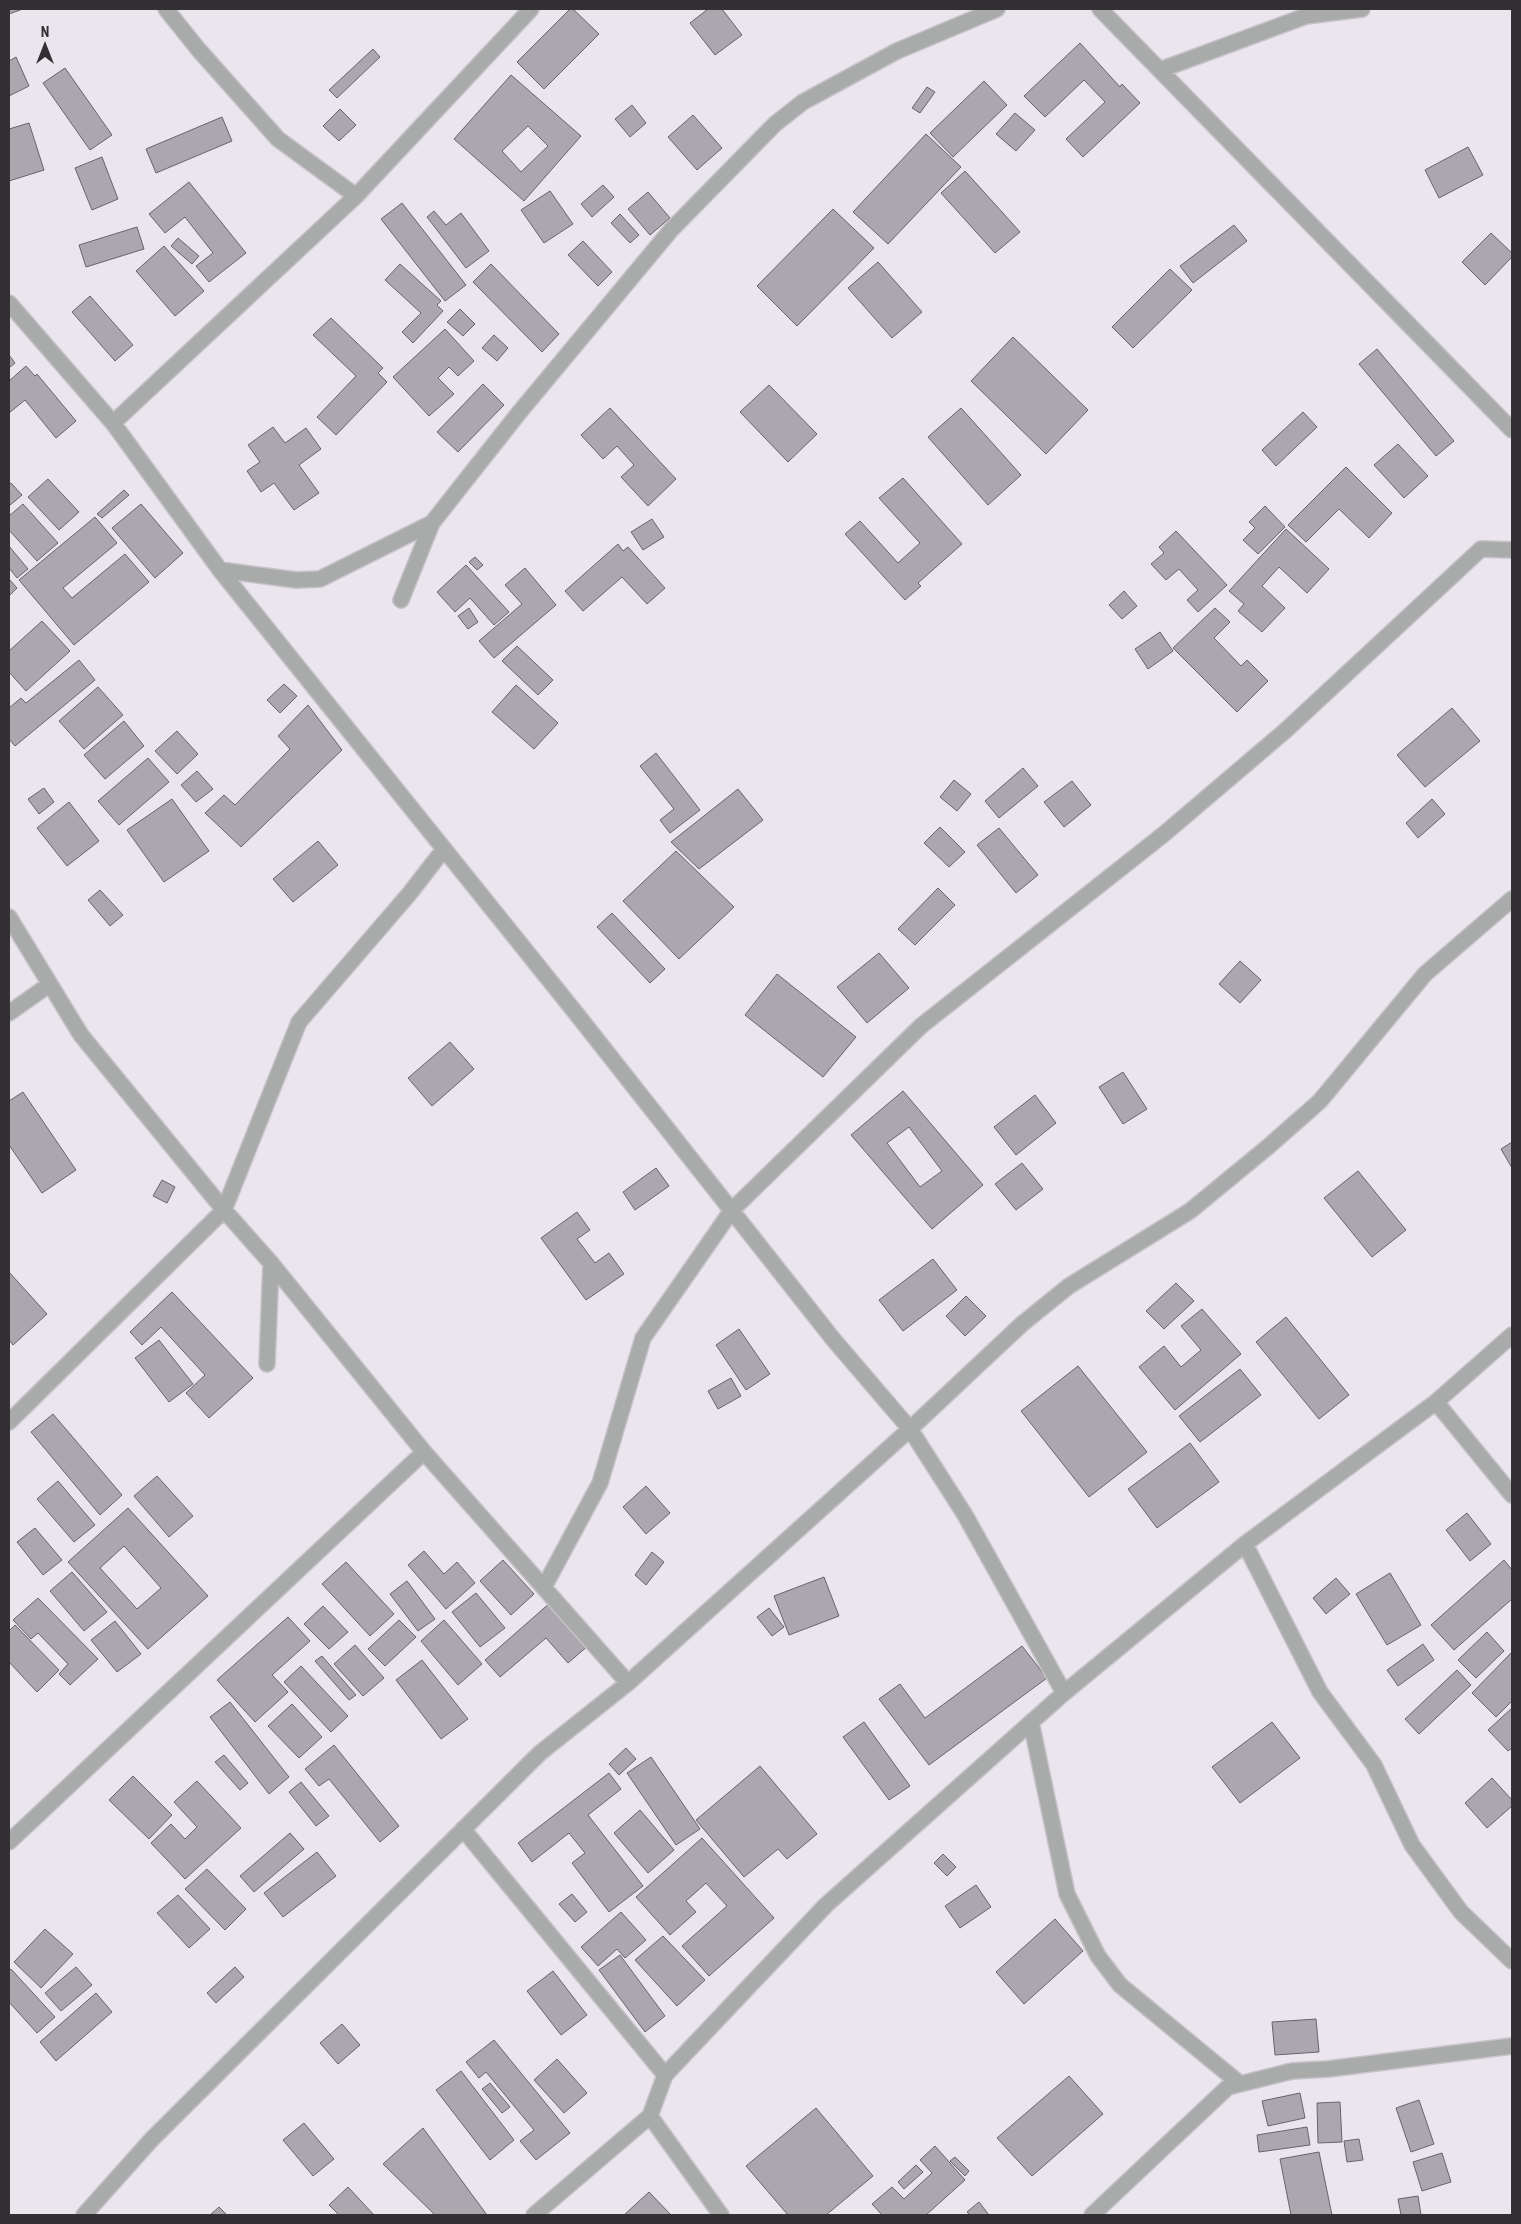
<svg xmlns="http://www.w3.org/2000/svg" width="1521" height="2224" font-family="'Roboto Condensed',sans-serif">
<style>
.building{fill:#aca7af;stroke:#68646a;fill-rule:evenodd}
.lines{fill:none;stroke-linecap:round;stroke-linejoin:round}
.minor-casing{stroke:#c6c2c9;stroke-width:18}
.minor{stroke:#a8aba9;stroke-width:15}
</style>
<rect width="100%" height="100%" fill="#ebe6ee"/>
<path class="building" d="M9,9H23L9,14Z
M570,9H573L599,34L544,89L517,62Z
M708,9H722L742,35L715,55L690,23Z
M1080,43L1120,87L1122,84L1140,103L1083,157L1066,139L1105,102L1084,80L1045,117L1024,96Z
M373,49L380,57L337,98L329,90Z
M16,57L29,86L9,96V61Z
M65,68L112,135L90,150L43,83Z
M511,75L581,136L524,201L454,139ZM528,126L548,146L521,172L502,151Z
M984,81L1007,105L953,157L930,133Z
M927,87L935,92L920,113L912,108Z
M632,105L646,123L630,137L615,119Z
M340,109L356,125L339,141L323,126Z
M1015,113L1035,130L1016,151L996,134Z
M693,115L722,148L697,170L668,137Z
M222,117L232,141L156,173L146,149Z
M29,123L44,170L9,181V129Z
M926,134L961,167L888,244L853,212Z
M1468,147L1483,175L1439,198L1425,170Z
M102,157L118,199L92,210L75,168Z
M965,171L1020,232L995,253L941,193Z
M189,182L246,253L209,282L196,266L213,253L185,217L165,233L149,214Z
M603,185L614,197L592,217L581,204Z
M550,191L573,224L544,243L521,210Z
M648,192L670,218L650,235L628,209Z
M402,203L466,285L445,301L381,219Z
M833,209L874,248L797,326L757,286Z
M434,211L446,225L461,213L489,251L466,268L427,217Z
M620,214L639,235L630,243L611,223Z
M1234,225L1247,241L1193,283L1180,266Z
M137,227L144,249L86,267L79,245Z
M1491,233L1512,253V257L1485,285L1462,262Z
M178,238L199,256L192,264L171,246Z
M583,241L612,272L598,286L568,255Z
M164,246L204,291L175,316L136,271Z
M878,262L922,312L892,338L848,288Z
M400,264L441,301L437,305L443,311L413,343L402,332L421,313L385,280Z
M491,264L559,334L542,352L473,282Z
M1170,269L1192,290L1133,348L1112,327Z
M90,296L133,345L115,361L72,312Z
M460,309L475,324L463,336L447,322Z
M331,318L383,368L378,373L387,382L336,435L317,417L356,376L313,335Z
M445,329L474,361L458,376L449,367L438,378L454,394L429,416L393,377Z
M494,335L508,348L497,361L482,348Z
M1013,337L1088,410L1046,454L971,381Z
M1377,349L1454,441L1436,456L1359,364Z
M9,355L15,363L9,368Z
M26,366L35,376L37,374L76,421L56,438L25,400L9,413V381Z
M483,384L504,405L458,452L437,432Z
M769,385L817,434L788,462L740,412Z
M610,408L676,479L648,506L621,477L634,465L617,446L603,459L581,435Z
M961,408L1021,475L988,505L928,437Z
M1303,412L1317,427L1276,466L1262,450Z
M273,427L285,443L306,428L321,449L299,465L319,493L294,510L274,483L261,492L247,471L260,462L248,445Z
M1398,444L1428,476L1404,498L1374,465Z
M1346,467L1392,513L1369,538L1339,509L1306,542L1288,525Z
M903,478L962,544L918,583L921,586L905,600L845,534L860,521L898,563L920,543L879,498Z
M48,479L79,512L59,530L28,497Z
M11,483L22,495L9,506V484Z
M124,490L129,495L102,518L97,514Z
M23,504L58,543L37,561L9,530V516Z
M141,504L183,553L155,578L112,528Z
M1265,506L1285,527L1258,554L1243,540L1255,528L1249,522Z
M95,517L117,543L63,588L72,598L125,554L149,582L74,645L19,580Z
M652,519L664,537L643,550L631,532Z
M1286,529L1329,569L1307,593L1279,567L1262,586L1285,608L1262,632L1238,611L1244,604L1229,591Z
M1176,531L1227,585L1198,612L1187,600L1198,590L1179,569L1166,580L1151,564L1164,553L1159,547Z
M618,544L623,551L628,547L665,588L647,604L622,577L583,611L565,591Z
M9,546L28,569L17,578L9,568Z
M475,557L483,565L477,570L469,562Z
M466,565L509,612L494,625L470,598L455,612L437,592Z
M525,568L556,605L494,658L479,641L522,604L505,585Z
M9,579L17,588L9,596Z
M1124,591L1137,606L1122,619L1109,605Z
M469,608L478,622L468,629L458,616Z
M1215,608L1230,622L1214,638L1241,666L1247,660L1268,681L1237,712L1173,648Z
M42,621L70,651L26,691L9,672V651Z
M1160,632L1173,651L1148,669L1135,649Z
M517,646L553,680L538,695L502,661Z
M79,660L95,680L15,746L9,739V708L21,698L26,703Z
M284,684L297,696L280,713L267,700Z
M516,685L558,723L534,749L492,712Z
M98,687L123,715L84,749L59,721Z
M308,705L342,750L241,847L205,813L224,795L235,805L290,749L278,736Z
M1452,708L1480,741L1425,787L1397,755Z
M124,721L144,746L105,779L84,755Z
M177,731L198,754L177,774L155,751Z
M656,753L700,810L670,833L660,820L674,809L640,766Z
M148,758L169,782L119,825L98,801Z
M1023,768L1038,786L999,818L985,801Z
M197,771L213,789L196,802L181,785Z
M954,780L971,794L957,811L940,797Z
M1072,781L1091,805L1064,827L1044,802Z
M44,788L54,802L39,814L28,799Z
M738,789L763,820L699,869L671,842Z
M172,799L209,851L164,882L127,830Z
M1432,799L1445,814L1418,838L1406,823Z
M69,802L99,841L67,866L37,828Z
M940,827L965,852L949,867L924,843Z
M999,828L1038,875L1016,893L977,845Z
M318,841L338,865L293,902L273,879Z
M676,851L734,907L679,959L623,901Z
M938,888L955,905L915,945L898,929Z
M100,890L123,915L110,926L88,900Z
M612,913L665,969L650,983L597,927Z
M879,953L909,988L867,1023L837,987Z
M1240,961L1261,980L1240,1003L1219,984Z
M777,974L856,1037L823,1077L745,1015Z
M450,1042L474,1069L432,1106L408,1078Z
M1123,1072L1147,1109L1123,1124L1099,1087Z
M903,1091L983,1185L932,1229L851,1135ZM909,1127L942,1171L920,1187L887,1143Z
M23,1092L76,1170L42,1193L9,1145V1101Z
M1035,1095L1056,1123L1016,1155L994,1127Z
M1512,1142V1168L1501,1149Z
M1022,1163L1043,1189L1016,1210L995,1184Z
M656,1168L669,1186L635,1210L623,1192Z
M1358,1171L1406,1230L1372,1257L1324,1198Z
M162,1180L175,1187L167,1203L153,1196Z
M577,1212L590,1230L577,1239L595,1263L609,1253L624,1274L586,1300L541,1238Z
M933,1259L957,1290L903,1331L879,1300Z
M9,1272L47,1314L13,1345L9,1340Z
M1176,1283L1194,1301L1164,1329L1146,1311Z
M172,1292L253,1378L209,1418L186,1393L205,1375L161,1327L142,1345L130,1332Z
M966,1296L986,1316L965,1336L946,1316Z
M1202,1309L1241,1354L1175,1410L1139,1367L1164,1346L1181,1367L1201,1350L1181,1326Z
M1286,1317L1349,1395L1319,1419L1256,1342Z
M739,1329L770,1374L746,1390L716,1345Z
M159,1340L193,1384L169,1402L135,1358Z
M1078,1366L1147,1452L1089,1497L1021,1411Z
M1240,1369L1261,1395L1200,1442L1179,1416Z
M731,1378L741,1396L718,1409L708,1391Z
M53,1414L122,1495L100,1515L31,1432Z
M1190,1443L1219,1482L1157,1528L1128,1489Z
M157,1476L193,1516L169,1537L134,1496Z
M58,1481L95,1525L74,1542L37,1499Z
M646,1486L670,1513L646,1534L623,1507Z
M128,1508L208,1596L148,1649L68,1562ZM124,1546L161,1588L137,1609L100,1568Z
M1467,1513L1491,1544L1470,1561L1446,1530Z
M35,1528L62,1560L43,1575L17,1542Z
M424,1551L444,1574L457,1562L475,1583L446,1609L408,1565Z
M652,1552L664,1562L646,1585L635,1575Z
M503,1560L534,1594L511,1615L480,1581Z
M1504,1560L1512,1570V1599L1454,1650L1431,1625Z
M346,1562L394,1614L370,1636L322,1584Z
M72,1572L107,1612L84,1631L50,1591Z
M1390,1573L1421,1625L1387,1645L1356,1594Z
M824,1577L839,1616L789,1635L774,1596Z
M1336,1578L1350,1594L1326,1614L1313,1598Z
M407,1581L435,1619L418,1631L390,1594Z
M476,1593L505,1628L480,1647L452,1612Z
M38,1598L98,1659L70,1685L59,1674L68,1664L38,1633L31,1639L13,1620Z
M551,1602L589,1645L568,1663L546,1638L500,1677L485,1660Z
M323,1606L348,1632L329,1649L304,1624Z
M769,1608L784,1627L772,1636L757,1617Z
M288,1617L310,1641L272,1675L288,1692L255,1722L217,1680Z
M399,1620L416,1637L385,1666L368,1649Z
M444,1620L482,1664L458,1685L421,1641Z
M115,1621L141,1654L117,1672L91,1640Z
M15,1625L59,1670L37,1692L9,1662V1631Z
M1487,1632L1504,1651L1476,1678L1458,1660Z
M1423,1644L1434,1660L1398,1686L1387,1670Z
M355,1645L384,1678L363,1696L334,1664Z
M1022,1646L1047,1678L929,1765L879,1699L900,1684L925,1718Z
M1512,1652V1701L1496,1717L1472,1693Z
M322,1656L356,1695L349,1700L315,1661Z
M422,1660L468,1719L441,1739L396,1680Z
M301,1666L348,1716L331,1732L284,1682Z
M1457,1670L1471,1685L1419,1734L1405,1719Z
M230,1702L289,1777L269,1794L210,1717Z
M292,1704L322,1737L299,1758L268,1726Z
M1512,1708V1748L1508,1751L1488,1730Z
M864,1722L910,1786L889,1800L843,1737Z
M1272,1722L1300,1758L1240,1803L1212,1767Z
M334,1745L399,1826L380,1842L329,1779L319,1786L305,1769Z
M626,1748L636,1759L619,1775L609,1764Z
M224,1755L248,1783L240,1790L215,1762Z
M651,1757L700,1829L676,1845L627,1773Z
M760,1766L817,1834L787,1859L778,1849L744,1877L696,1820Z
M609,1773L621,1789L588,1815L643,1886L609,1912L572,1863L585,1853L569,1833L532,1862L518,1843Z
M133,1776L172,1815L149,1839L109,1800Z
M1492,1778L1512,1800V1806L1487,1828L1465,1803Z
M197,1781L241,1828L185,1879L151,1843L171,1824L185,1839L197,1827L174,1802Z
M301,1782L329,1816L316,1826L289,1792Z
M640,1810L674,1850L648,1873L614,1833Z
M290,1833L304,1849L254,1892L240,1876Z
M702,1838L774,1918L709,1976L682,1946L727,1906L706,1883L686,1901L696,1912L670,1935L636,1897Z
M317,1852L336,1876L283,1917L264,1893Z
M943,1854L956,1867L947,1876L934,1863Z
M207,1869L246,1909L225,1930L185,1889Z
M976,1885L991,1907L960,1928L945,1906Z
M572,1894L587,1912L575,1922L559,1904Z
M178,1895L210,1929L189,1948L157,1913Z
M621,1912L646,1940L625,1958L617,1949L598,1966L581,1947Z
M1055,1919L1083,1951L1024,2004L996,1972Z
M45,1929L73,1954L41,1988L14,1962Z
M663,1936L705,1980L677,2006L635,1960Z
M620,1955L665,2016L645,2032L599,1970Z
M76,1967L92,1985L61,2011L45,1993Z
M235,1967L244,1977L216,2003L207,1993Z
M11,1969L55,2017L37,2033L9,2002V1971Z
M553,1971L587,2015L561,2035L527,1991Z
M96,1993L112,2012L56,2061L40,2042Z
M1316,2019L1319,2052L1275,2055L1272,2022Z
M342,2024L360,2045L338,2064L320,2043Z
M494,2040L570,2133L536,2160L520,2141L534,2130L486,2072L479,2078L466,2062Z
M557,2059L587,2093L564,2113L534,2080Z
M461,2071L514,2140L490,2160L436,2090Z
M1069,2076L1103,2114L1032,2176L997,2138Z
M490,2083L510,2107L502,2113L482,2089Z
M1300,2093L1305,2118L1268,2126L1262,2101Z
M1419,2100L1434,2144L1411,2152L1396,2108Z
M1340,2102L1342,2142L1318,2143L1317,2103Z
M816,2108L873,2176L826,2215H788L746,2166Z
M304,2123L334,2159L313,2176L283,2140Z
M1307,2127L1310,2145L1259,2152L1257,2135Z
M423,2128L487,2215H435L383,2164Z
M1359,2139L1363,2160L1347,2162L1344,2141Z
M935,2146L965,2180L926,2215H882L872,2204L892,2187L904,2199L932,2173L920,2160Z
M1319,2152L1332,2215H1291L1280,2159Z
M1442,2153L1451,2182L1422,2191L1413,2162Z
M955,2157L969,2171L965,2176L950,2161Z
M916,2165L923,2172L904,2189L898,2182Z
M348,2187L374,2215H339L329,2205Z
M649,2192L671,2215H624Z
M1418,2196L1421,2215H1401L1398,2199Z
M979,2202L989,2215H970L967,2212Z
M219,2207L227,2215H210Z"/>
<g class="lines">
<defs>
<path id="minor" d="M166,9L198,49L278,139L356,196
M1100,9L1512,430
M1160,70L1306,16L1362,9
M9,303L113,423L220,570L579,1017L833,1339L910,1429L965,1515L1064,1693
M113,423L356,196L531,9
M220,570L296,580L320,579L432,523
M401,600L432,523L518,414L671,230L775,124L803,102L897,51L997,9
M9,917L81,1035L224,1210L271,1263L424,1452L628,1683
M9,1013L50,984
M267,1364L271,1263
M1436,1402L1512,1495
M9,1422L224,1210L299,1022L410,893L444,849
M1245,1544L1320,1692L1374,1765L1412,1845L1461,1912L1512,1961
M544,1587L600,1483L643,1338L732,1210L921,1026L1164,834L1285,731L1481,549L1512,550
M1031,1722L1067,1894L1098,1956L1120,1985L1239,2083
M463,1829L665,2075
M9,1842L424,1452
M650,2116L721,2215
M84,2215L152,2139L540,1753L628,1683L910,1429L1022,1324L1069,1286L1190,1211L1269,1146L1320,1101L1425,974L1512,899
M534,2215L650,2116L665,2075L826,1905L1064,1693L1245,1544L1436,1402L1512,1335
M1092,2215L1228,2087L1292,2071L1328,2069L1512,2046"/>
</defs>
<use href="#minor" class="minor-casing"/>
<use href="#minor" class="minor"/>
</g>
<rect width="1521" height="2224" fill="none" stroke="#323033" stroke-width="20"/>
<g transform="translate(45 45)" stroke="#ebe6ee" stroke-width="4" paint-order="stroke">
<path d="M0-4L9 19L0 12L-9 19Z" fill="#323033"/>
<text y="-8" font-size="14" font-weight="bold" text-anchor="middle" fill="#323033">N</text>
</g>
</svg>
